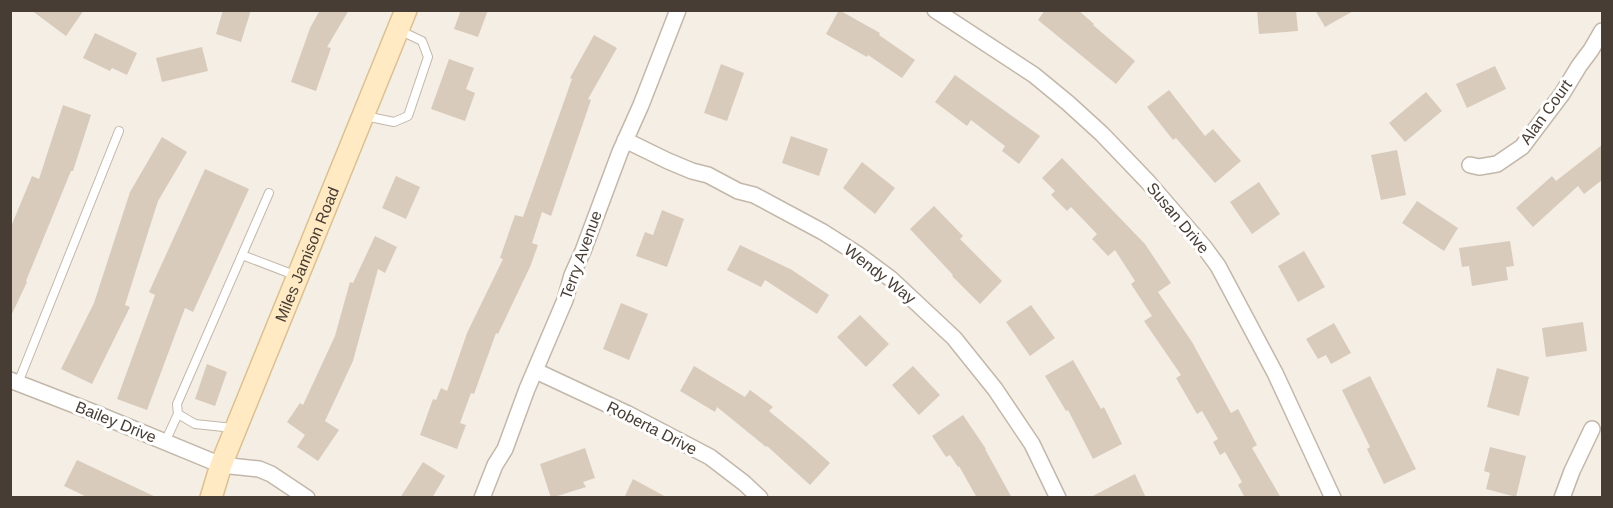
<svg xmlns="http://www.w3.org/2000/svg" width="1613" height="508" font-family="Helvetica,sans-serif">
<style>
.building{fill:#d9cbbc}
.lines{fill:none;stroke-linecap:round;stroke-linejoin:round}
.service-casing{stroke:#c3b7a9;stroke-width:10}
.minor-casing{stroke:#c3b7a9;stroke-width:18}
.secondary-casing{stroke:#dbc092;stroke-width:24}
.service{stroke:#fff;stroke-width:8}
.minor{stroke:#fff;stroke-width:15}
.secondary{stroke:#ffeac3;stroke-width:21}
.labels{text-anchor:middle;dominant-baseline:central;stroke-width:6;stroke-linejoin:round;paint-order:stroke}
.street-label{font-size:16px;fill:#473d34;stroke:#fff}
</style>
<rect width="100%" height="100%" fill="#f4eee5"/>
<path class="building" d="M31,10H84L66,36Z
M223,10H251L241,42L216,34Z
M320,10H349L327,47L331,48L316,91L291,82L310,28Z
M461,10H488L478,37L454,29Z
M839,10L880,33L879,35L915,60L902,78L868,55L867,57L826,34Z
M1045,10H1078L1094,24L1093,25L1135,61L1116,84L1038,20Z
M1257,10H1296L1298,31L1259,34Z
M1315,10H1355L1325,27Z
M95,33L137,53L127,75L112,68L110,71L83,58Z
M594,35L617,48L588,99L591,100L551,216L542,212L532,243L538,245L530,267L498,334L496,333L474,394L471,393L460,423L466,425L457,449L420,435L433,399L436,400L441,388L447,391L467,333L503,259L500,258L515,215L523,217L572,79L570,78Z
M202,47L208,71L162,82L156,58Z
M449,59L474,68L466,89L475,93L465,121L431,109Z
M721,64L744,73L727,121L704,113Z
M1495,66L1506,89L1467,108L1456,84Z
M955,75L1040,136L1019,164L1002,151L1005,146L971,120L967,126L935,102Z
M1169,90L1205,136L1213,129L1241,161L1215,183L1176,138L1173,140L1147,107Z
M1426,92L1442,111L1405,142L1389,123Z
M63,105L91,115L73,171H71L26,281L27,282L10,318V229L32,176L39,179Z
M791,136L828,149L819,176L782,163Z
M162,137L187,152L158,201L125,305L130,307L92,384L61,369L94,303L130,192Z
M1602,145V180L1584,194L1578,186L1533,227L1516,208L1552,176L1556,181Z
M1397,150L1406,195L1381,200L1371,155Z
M1062,158L1145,244L1171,283L1158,292L1192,342L1231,413L1238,409L1257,445L1252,448L1281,498H1245L1238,485L1242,482L1225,452L1220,455L1213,442L1218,439L1202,411L1197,414L1176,378L1181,375L1144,321L1152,316L1131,284L1135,281L1115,250L1108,256L1092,239L1097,234L1071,207L1067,211L1051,195L1055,191L1042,178Z
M862,162L895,188L875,214L843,188Z
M205,169L249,189L193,312L185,308L147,410L117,399L155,295L149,292Z
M396,176L420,187L406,219L382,208Z
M1259,182L1280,214L1252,234L1230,202Z
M1417,201L1458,228L1444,251L1402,223Z
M934,206L963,236L960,239L1002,281L980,304L952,276L953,275L910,229Z
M662,210L684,219L667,267L636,256L645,232L653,235Z
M375,236L397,247L385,273L378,269L353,361L325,421L339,430L318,461L297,447L305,435L287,422L300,403L303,405L335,336L350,282L353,283Z
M1510,241L1514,266L1506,267L1508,280L1472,286L1469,266L1462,267L1459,248Z
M740,245L792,270L829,295L817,314L765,280L761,287L727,270Z
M1304,251L1325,287L1298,302L1278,266Z
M621,303L648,314L629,360L603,349Z
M1031,305L1055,338L1030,356L1006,322Z
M860,315L889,344L866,367L837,337Z
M1583,322L1587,351L1546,357L1542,328Z
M1334,323L1351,353L1331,364L1326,355L1318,359L1306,339Z
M1073,360L1101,409L1104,407L1122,444L1093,459L1068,410L1066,411L1045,376Z
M207,364L227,372L215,406L195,399Z
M694,366L745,397L750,390L773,407L769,411L803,439L830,463L810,485L767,446L766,447L717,407L715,412L680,391Z
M913,366L940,395L919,415L892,385Z
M1497,368L1529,377L1519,416L1487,407Z
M1370,376L1416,469L1384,484L1367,449L1370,447L1342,390Z
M963,415L986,449H985L1012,498H977L959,466L958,467L950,455L946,457L932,436Z
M1490,447L1526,456L1516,497L1486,489L1490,473L1484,471Z
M585,448L595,478L583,482L586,487L551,498L540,464Z
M77,460L158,498H89L64,486Z
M423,462L445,476L432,498H400Z
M1135,474L1146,498H1089Z
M633,479L668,498H624Z"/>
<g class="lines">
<defs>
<path id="service" d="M365,116L394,122L408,116L428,57L422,41L399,30
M242,255L297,276
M18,383L119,131
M233,428L195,424L178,414L177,404L269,193
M165,442L178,414"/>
<path id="minor" d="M935,10L1034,75L1068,103L1102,134L1148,182L1204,247L1218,266L1275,373L1333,498
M625,140L668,161L692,171L708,175L738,191L754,195L823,232L856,253L891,279L954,338L995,389L1032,444L1058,498
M1470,165L1479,167L1497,164L1522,147L1562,94L1579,66L1591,50L1602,31
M536,371L628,414L710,457L744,483L760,498
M10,380L90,411L221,465L259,469L271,474L307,498
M482,498L495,465L505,449L527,389L565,300L572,275L583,251L620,152L641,105L678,10
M1562,498L1572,471L1592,429"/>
<g id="secondary">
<path id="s1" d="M211,498L221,465L406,10"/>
</g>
</defs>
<use href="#service" class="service-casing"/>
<use href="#minor" class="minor-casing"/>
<use href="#secondary" class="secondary-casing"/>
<use href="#service" class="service"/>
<use href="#minor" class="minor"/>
<use href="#secondary" class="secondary"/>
</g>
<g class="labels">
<g class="street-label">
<text transform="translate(1546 112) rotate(-54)">Alan Court</text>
<text transform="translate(1178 218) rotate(50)">Susan Drive</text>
<text stroke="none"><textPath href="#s1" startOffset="262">Miles Jamison Road</textPath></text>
<text transform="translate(581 255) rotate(-70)">Terry Avenue</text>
<text transform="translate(880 274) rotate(38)">Wendy Way</text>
<text transform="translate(116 422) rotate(22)">Bailey Drive</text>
<text transform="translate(652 428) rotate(27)">Roberta Drive</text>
</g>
</g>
<rect width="1613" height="508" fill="none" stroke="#473d34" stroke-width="24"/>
</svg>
